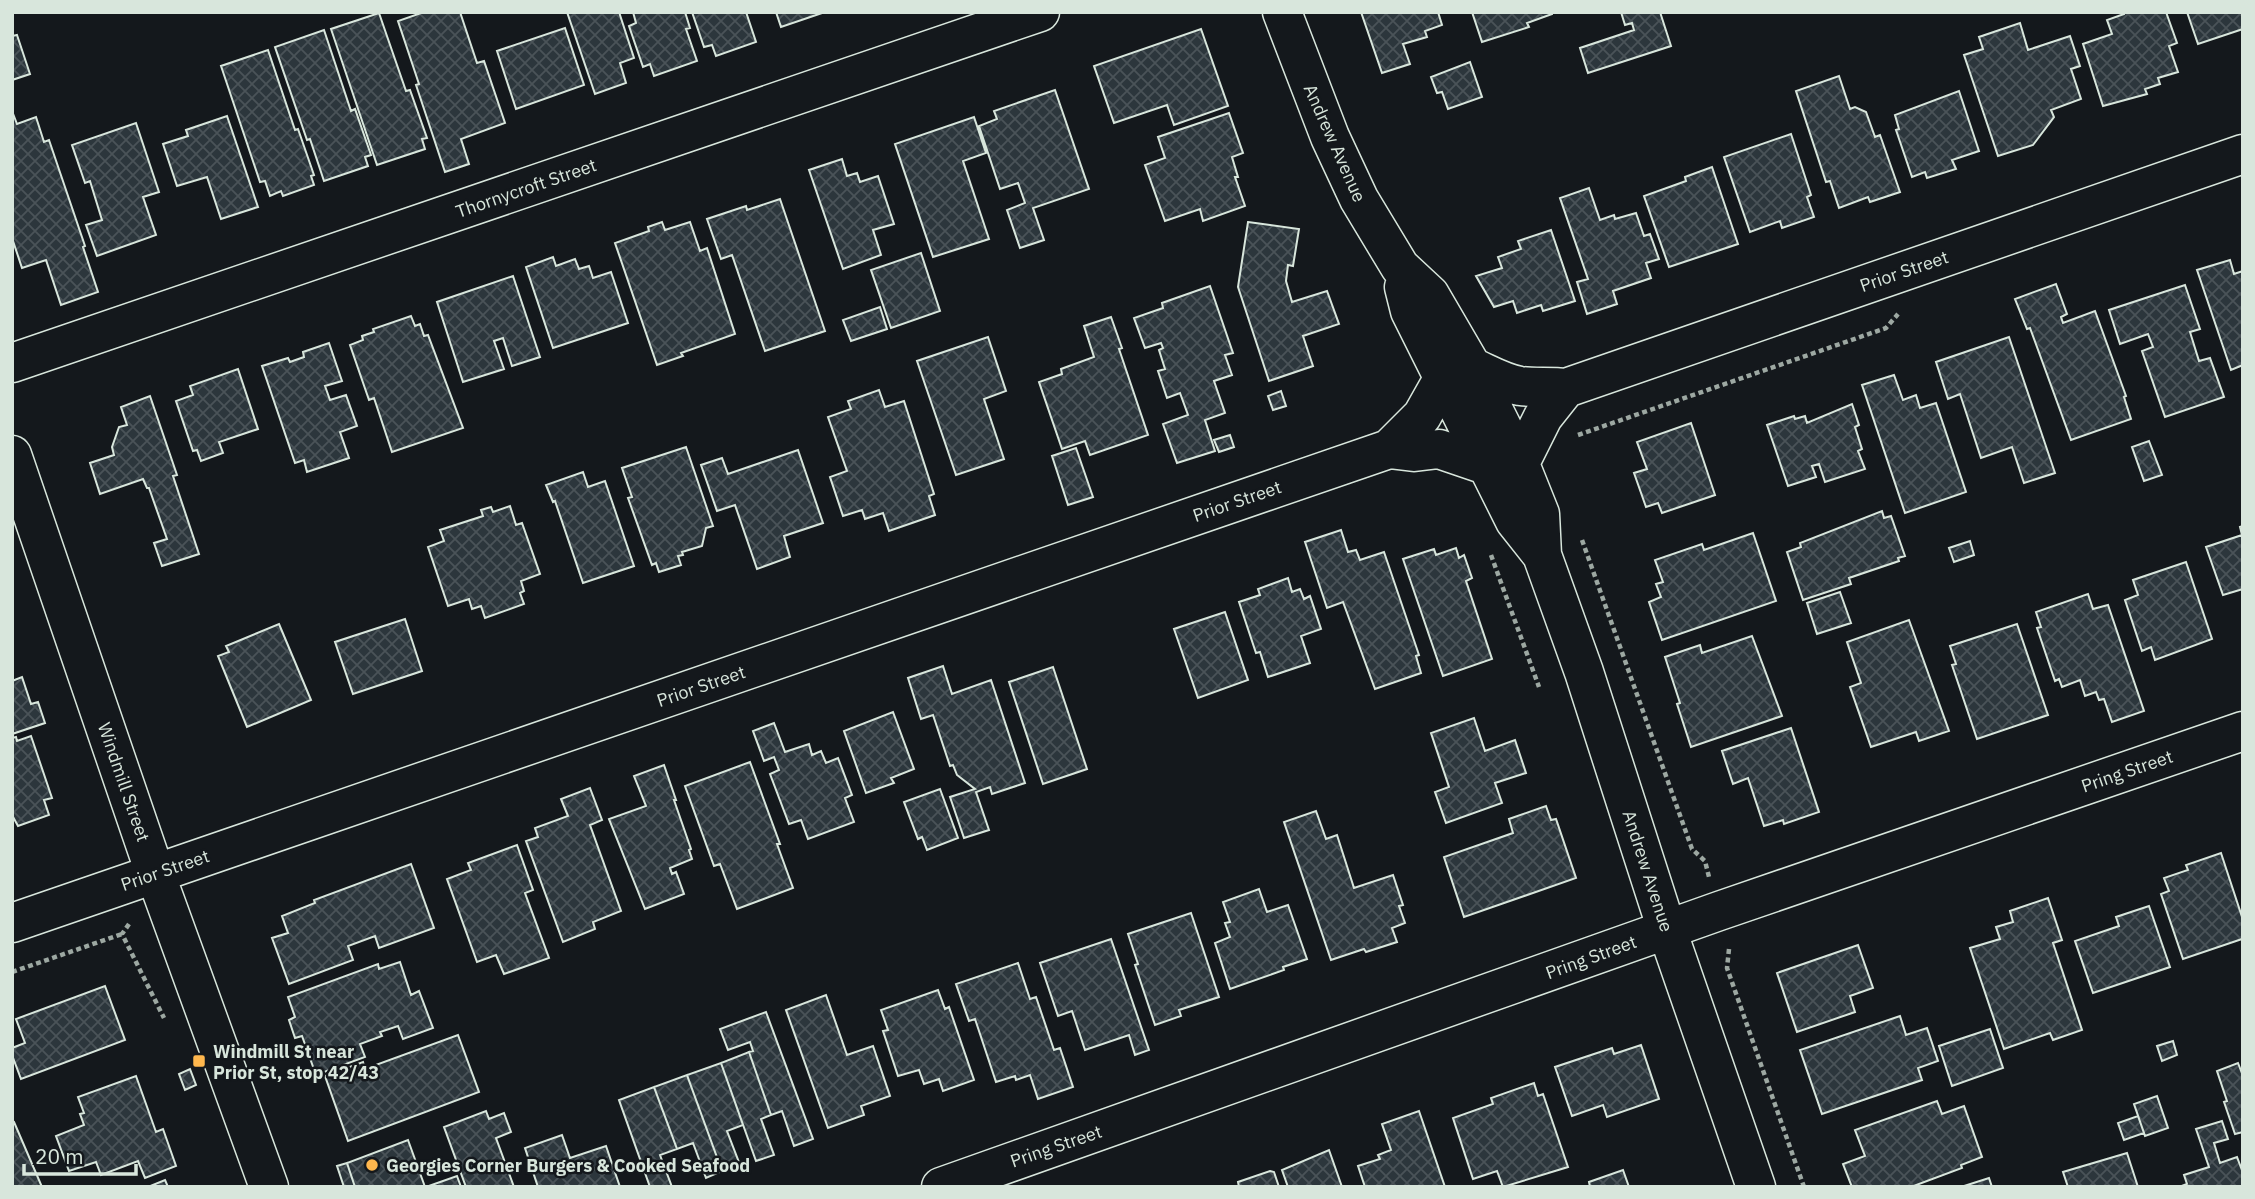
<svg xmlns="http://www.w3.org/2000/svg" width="2255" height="1199" font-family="'IBM Plex Sans',sans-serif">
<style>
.building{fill:url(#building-cross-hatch);stroke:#d8e6dc;stroke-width:2}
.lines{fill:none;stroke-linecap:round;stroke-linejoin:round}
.minor-casing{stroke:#d8e6dc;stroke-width:41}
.path{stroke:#9da8a2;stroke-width:4.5;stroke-dasharray:5 3.5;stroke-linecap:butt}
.minor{stroke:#14181c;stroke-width:38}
.poi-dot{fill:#ffb74d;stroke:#14181c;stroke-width:2.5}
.labels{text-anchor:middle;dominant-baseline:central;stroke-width:5;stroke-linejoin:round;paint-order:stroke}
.street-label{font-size:18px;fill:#d8e6dc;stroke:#14181c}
.poi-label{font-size:18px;font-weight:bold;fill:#d8e6dc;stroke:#14181c;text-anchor:start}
</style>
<defs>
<pattern id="building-cross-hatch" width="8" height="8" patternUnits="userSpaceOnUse" patternTransform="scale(1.75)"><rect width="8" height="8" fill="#2c363c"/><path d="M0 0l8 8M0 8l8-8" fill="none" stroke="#4a5358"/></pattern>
</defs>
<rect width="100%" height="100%" fill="#14181c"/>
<path class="building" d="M424,12H460L477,63L484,61L505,123L461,139L469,164L445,172L416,85L419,84L398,21Z
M567,12H619L634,58L620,63L626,83L595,94Z
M633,12H685L690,28L686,29L697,61L654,76L650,64L643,67L629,26L636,23Z
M692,12H746L756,42L716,56L712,45L704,47Z
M776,12H825L781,27Z
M1361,12H1438L1442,25L1425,31L1427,37L1403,44L1410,64L1382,73Z
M1472,12H1552V14L1527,23L1529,27L1482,42Z
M1621,12H1660L1671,46L1588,73L1580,48L1634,30L1632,23L1625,25Z
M2124,12H2166L2177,43L2169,46L2178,72L2158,78L2160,84L2145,89L2147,94L2103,106L2083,44L2112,34L2107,20L2124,14Z
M2187,12H2243V29L2198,44Z
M379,13L406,91L410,90L427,138L422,139L425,149L377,165L331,29Z
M2020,23L2028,50L2070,36L2080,66L2071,69L2081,99L2051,110L2054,117L2033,145L1998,156L1964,55L1983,49L1979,37Z
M565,28L584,85L516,109L497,51Z
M1201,29L1228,106L1174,125L1167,105L1114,123L1094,66Z
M324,30L351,111L355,109L371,155L365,157L368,166L324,181L310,139L307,140L275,47Z
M17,35L30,74L12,80V36Z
M268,50L295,130L298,129L314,175L311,176L314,185L283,196L281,191L270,196L265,181L260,182L221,66Z
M1470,62L1482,97L1448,109L1442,92L1437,93L1431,77Z
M1839,76L1850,109L1855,107L1866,112L1875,137L1880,135L1900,192L1870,202L1868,197L1839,208L1830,181L1826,182L1796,91Z
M1055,90L1089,189L1033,208L1044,240L1020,248L1007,210L1025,203L1018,183L1000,189L979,126L997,119L994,111Z
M1959,91L1979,151L1952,160L1956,169L1927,178L1925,172L1912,177L1896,130L1899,129L1895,115Z
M12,111L17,124L36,117L44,142L49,140L85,246L83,247L98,292L61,305L46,260L22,268L12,238Z
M1229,113L1243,153L1232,157L1238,177H1235L1245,206L1203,221L1200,209L1165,221L1145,165L1165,158L1158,137Z
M227,116L258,207L221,219L207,177L177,186L163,144L188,136L186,130Z
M974,117L986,153L963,161L989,239L933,257L895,144Z
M136,123L159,192L143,197L156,235L97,256L86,225L102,220L90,181L85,183L72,145Z
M1791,134L1811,195L1807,197L1814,217L1782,228L1780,221L1750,232L1724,157Z
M842,159L847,176L857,173L860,182L878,176L894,224L873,230L881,255L843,269L809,170Z
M1712,167L1738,244L1669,267L1644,196L1686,181L1685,177Z
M1589,188L1600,220L1614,215L1615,219L1636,213L1644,236L1650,234L1659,259L1646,263L1651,278L1613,291L1617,304L1587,314L1577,282L1588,279L1560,198Z
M780,199L825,331L765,351L732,255L721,259L707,219L746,206L747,210Z
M662,222L665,230L690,222L700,251L707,248L735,334L681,353L683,356L657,365L615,243L649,231L648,227Z
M1248,222L1299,229L1293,266L1288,265L1286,281L1292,302L1327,291L1339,324L1303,336L1313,366L1269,381L1238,287Z
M1551,230L1575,301L1543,311L1541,305L1517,313L1513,301L1494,307L1476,276L1502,268L1498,257L1521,249L1518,241Z
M921,253L940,311L891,328L871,270Z
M553,257L556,266L575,259L579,269L589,266L593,278L611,272L628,323L553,348L526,267Z
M2230,260L2234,274L2243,271V365L2231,370L2197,270Z
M513,276L540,357L512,366L503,338L494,341L504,369L463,382L437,302Z
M2056,284L2067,314L2061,317L2063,323L2095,311L2126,396L2124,397L2131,419L2071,440L2030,328L2027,329L2015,299Z
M2185,285L2200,329L2190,332L2199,361L2210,358L2224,397L2165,417L2142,351L2153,347L2148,334L2120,344L2109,310Z
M1210,286L1233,353L1225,355L1232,375L1214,381L1225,413L1205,420L1215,451L1177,463L1163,424L1188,415L1180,393L1167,398L1158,371L1165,369L1159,350L1163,348L1161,343L1145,348L1134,318L1163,308L1162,303Z
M880,307L887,329L851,341L843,320Z
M411,316L415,326L420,324L424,336L428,335L463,428L392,452L374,398L369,400L350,345L363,340L362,336L374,332L373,329Z
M1111,317L1122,348L1119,349L1148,435L1090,455L1085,441L1062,449L1039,382L1062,374L1061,369L1094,357L1084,326Z
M988,337L1006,391L984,399L1004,459L956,475L917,361Z
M2009,337L2055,473L2024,483L2012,447L1981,458L1960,394L1948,399L1936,362Z
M329,343L342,381L325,386L330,400L346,395L357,426L340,432L349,458L307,472L304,460L295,463L262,366L288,358L290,362L304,357L303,352Z
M238,369L258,429L219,442L223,453L201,461L197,450L193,451L176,401L193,395L190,386Z
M1894,375L1903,400L1916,395L1920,408L1936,403L1966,492L1905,513L1862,385Z
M879,390L885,407L904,401L934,494L929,496L935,515L889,531L883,513L865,519L862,510L843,516L830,477L847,471L828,417L851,409L848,401Z
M1281,391L1286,406L1273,410L1268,396Z
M150,396L177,475L173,476L199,554L162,566L154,543L167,539L149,488H147L143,479L100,494L90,463L114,455L112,447L119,427L127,425L121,407Z
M1852,404L1859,425L1855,427L1862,449L1858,451L1865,469L1825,482L1819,464L1812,466L1816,477L1788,486L1767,425L1794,416L1795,419L1805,416L1807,423Z
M1691,423L1715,495L1662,513L1658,503L1646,507L1634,473L1647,469L1637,442Z
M1230,435L1234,447L1219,452L1214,440Z
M2149,441L2162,475L2144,481L2132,447Z
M686,447L713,526L706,528L702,546L682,552L683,555L678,556L681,565L659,572L656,563L652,565L628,498L632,497L622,468Z
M1076,448L1093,497L1068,505L1052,456Z
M798,450L823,523L784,536L790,557L757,569L735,505L717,511L701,465L722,458L728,474Z
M583,472L588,487L605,481L634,566L583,583L555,501L553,502L546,485Z
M510,506L516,525L522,523L540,574L521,581L524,591L520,593L524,604L485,618L481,606L472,609L469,599L448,606L428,547L444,541L440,530L483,516L481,510L491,507L493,512Z
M1882,511L1884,518L1891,516L1905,556L1898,558L1899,561L1849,578L1851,584L1803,600L1787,552L1801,547L1800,543Z
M2243,526V589L2223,595L2206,547L2242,535L2240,527Z
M1341,530L1348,552L1356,550L1360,560L1384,552L1419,655L1416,656L1421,673L1375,689L1343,602L1327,608L1305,542Z
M1753,533L1776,601L1662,640L1649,602L1661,597L1656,584L1663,582L1655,560L1702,544L1704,550Z
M1970,541L1974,555L1954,562L1949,548Z
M1456,548L1459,558L1464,555L1472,578L1466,581L1492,659L1443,676L1403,559L1434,549L1436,555Z
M2186,562L2212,639L2155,660L2151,647L2142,651L2125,600L2138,595L2133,580Z
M1288,578L1292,592L1300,589L1304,599L1310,596L1321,629L1301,636L1310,663L1268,677L1260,652L1256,653L1239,602L1260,595L1258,589Z
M1840,592L1851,623L1817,634L1807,603Z
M2088,594L2093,609L2108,605L2144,711L2112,722L2104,699L2099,700L2096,692L2085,696L2080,680L2062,687L2059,679L2055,681L2037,628L2041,627L2036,612Z
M1225,612L1248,680L1198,698L1174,629Z
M405,619L422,671L353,694L335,642Z
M1909,620L1949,731L1919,741L1916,732L1871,747L1850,687L1861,683L1847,642Z
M279,624L311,700L247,727L218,656L229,652L226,646Z
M2017,624L2048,715L1977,739L1952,665L1956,664L1950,646Z
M1752,636L1782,716L1691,747L1677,704L1680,703L1665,657L1700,645L1702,653Z
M943,666L952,694L991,680L1025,783L992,794L990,787L976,792L989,830L964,838L950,797L975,789L957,775L953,765L950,766L933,715L921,719L908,678Z
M1053,667L1087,769L1043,784L1009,682Z
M22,677L31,704L38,702L45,723L12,734V681Z
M893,712L914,769L891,778L894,783L866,793L844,731Z
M1474,718L1485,751L1515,740L1526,773L1495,783L1502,803L1446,823L1435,792L1449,787L1431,733Z
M774,723L785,752L809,744L812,755L821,751L826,763L838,758L852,795L845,798L854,822L808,839L801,820L789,824L770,774L779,770L774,757L764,761L753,731Z
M1791,728L1819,812L1784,824L1783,820L1764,826L1748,778L1733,784L1722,751Z
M31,736L52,798L44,800L49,815L18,826L12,815V738L16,737L17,741Z
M750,762L780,844H777L793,888L737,909L720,864L714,866L685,786Z
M664,765L676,800H674L691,849L689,850L692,859L670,868L672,874L676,872L684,894L645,909L609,819L646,806L634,776Z
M590,788L602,820L590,825L621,911L593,922L595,929L563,942L526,841L538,837L535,828L568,816L561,799Z
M940,789L958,838L927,850L922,837L918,839L904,802Z
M1546,806L1551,820L1556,819L1576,878L1464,917L1444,857L1513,833L1509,819Z
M1316,811L1326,839L1337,835L1354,888L1393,875L1403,905L1399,906L1405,923L1392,928L1397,942L1366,952L1364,949L1331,960L1284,822Z
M517,845L533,890L525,893L549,958L504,974L496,955L477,962L447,879L471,870L468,863Z
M2221,853L2243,920V941L2242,939L2183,959L2161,894L2169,891L2164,878L2188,870L2186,865Z
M411,864L434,928L379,948L375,936L348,946L353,960L289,984L272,938L288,933L282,916L315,903L314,900Z
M1259,889L1267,912L1288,905L1307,959L1283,967L1284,970L1230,989L1215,943L1230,937L1225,923L1230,922L1223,902Z
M2048,898L2062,940L2053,943L2082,1030L2053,1040L2050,1033L2004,1049L1970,948L2000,939L1996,927L2013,922L2010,911Z
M2149,906L2170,967L2093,993L2075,941L2119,926L2116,917Z
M1191,913L1219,997L1179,1010L1181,1016L1155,1025L1135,965L1138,964L1128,934Z
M1111,939L1149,1050L1135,1055L1129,1035L1085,1050L1072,1011L1058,1016L1040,963Z
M1858,945L1873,988L1850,996L1855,1012L1797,1032L1777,973Z
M400,962L411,995L419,991L433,1028L403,1039L398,1026L380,1032L382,1036L360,1044L365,1057L316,1075L302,1036L295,1038L289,1020L295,1017L288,997L378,964L379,969Z
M1018,963L1030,999L1036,997L1054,1050L1060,1048L1073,1087L1038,1099L1030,1075L1016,1080L1015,1076L996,1082L975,1019L969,1021L956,984Z
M105,986L125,1040L21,1079L12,1055V1048L25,1043L16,1019Z
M938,990L945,1009L949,1007L974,1080L943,1091L939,1079L924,1084L919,1070L898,1076L883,1031L888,1030L881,1010Z
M826,995L847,1055L873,1046L890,1096L861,1106L864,1115L828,1128L786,1010Z
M766,1012L813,1139L794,1146L782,1111L771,1115L749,1052L753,1051L750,1042L728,1050L720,1029Z
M1900,1016L1906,1035L1927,1028L1938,1061L1918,1068L1922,1080L1822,1114L1800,1050Z
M1990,1029L2003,1068L1952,1086L1939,1046Z
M458,1035L479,1092L348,1141L325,1076L363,1062L365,1069Z
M2173,1041L2177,1055L2162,1061L2157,1046Z
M1641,1045L1659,1099L1607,1117L1603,1105L1572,1116L1555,1067L1612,1048L1614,1054Z
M749,1052L771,1115L761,1119L774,1155L756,1161L721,1063Z
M721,1063L743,1125L727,1131L740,1165L722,1171L687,1075Z
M2238,1063L2243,1076V1132L2235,1134L2224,1102L2227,1101L2217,1071Z
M190,1069L196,1085L185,1090L179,1074Z
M687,1075L722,1171L706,1178L693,1143L677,1149L654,1087Z
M136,1076L156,1132L163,1129L176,1166L145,1178L138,1161L101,1175L96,1162L69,1171L56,1136L84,1125L80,1114L84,1113L78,1097Z
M1534,1083L1538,1096L1543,1094L1568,1167L1503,1187L1497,1171L1473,1179L1453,1118L1493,1104L1491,1098Z
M654,1087L677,1149L660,1155L672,1187H650L619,1100Z
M2157,1096L2168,1128L2145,1136L2134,1104Z
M1937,1101L1942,1114L1964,1106L1982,1157L1961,1165L1962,1168L1911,1187H1852L1843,1164L1865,1156L1855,1130Z
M486,1111L489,1119L504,1113L511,1132L496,1138L514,1187H466L444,1127Z
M1419,1111L1445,1187H1365L1358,1166L1380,1159L1378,1155L1391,1150L1382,1124Z
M2138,1116L2144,1133L2124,1140L2118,1123Z
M2222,1121L2228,1139L2214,1143L2220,1163L2237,1157L2243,1173V1187H2179L2187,1184L2184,1175L2209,1167L2196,1129Z
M14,1122L42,1187H12V1123Z
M562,1135L570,1158L606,1146L620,1187H538L525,1148Z
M408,1140L425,1187H355L347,1163Z
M1329,1150L1342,1187H1288L1282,1170Z
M2127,1153L2138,1187H2068L2063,1172Z
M347,1163L355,1187H344L337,1166Z
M1623,1170L1629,1187H1590L1589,1182Z
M1270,1171L1274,1172L1279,1187H1239L1238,1182Z
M457,1176L461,1187H426Z
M1989,1178L1992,1187H1961Z
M165,1180L168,1187H148Z"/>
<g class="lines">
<defs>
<path id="minor" d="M1282,12L1330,137L1359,199L1400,267L1430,295L1472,367L1518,459L1540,514L1542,555L1584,672L1667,930L1756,1187
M1404,287L1410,311L1515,521L1542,555
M12,363L1040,12
M1472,367C1488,374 1503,383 1520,386C1535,388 1551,386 1566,388L2243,154
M1389,449L1422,416L1444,377
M12,455L155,873L269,1187
M1520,463L1543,417L1566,388
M12,923L1389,449L1414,452L1439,449L1486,465
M941,1187L1719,911L2243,731"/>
</defs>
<use href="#minor" class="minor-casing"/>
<path class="path" d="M1578,435L1886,328L1898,314
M1582,540L1692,849L1705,861L1709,877
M1491,555L1539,687
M129,924L122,934L164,1018
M1729,949L1727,968L1804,1187
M12,972L122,934"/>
<use href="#minor" class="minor"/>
</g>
<g class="poi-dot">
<rect x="192" y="1054" width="14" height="14" rx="3.5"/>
<circle cx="372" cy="1165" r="7"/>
</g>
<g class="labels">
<g class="street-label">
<text transform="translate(1335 143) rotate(66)">Andrew Avenue</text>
<text transform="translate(526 188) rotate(-19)">Thornycroft Street</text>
<text transform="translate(1904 271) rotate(-19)">Prior Street</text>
<text transform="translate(1237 501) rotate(-19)">Prior Street</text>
<text transform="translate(701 686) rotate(-19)">Prior Street</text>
<text transform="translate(2127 771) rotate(-19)">Pring Street</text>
<text transform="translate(124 782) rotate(71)">Windmill Street</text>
<text transform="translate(165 870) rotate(-19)">Prior Street</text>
<text transform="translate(1648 871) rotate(72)">Andrew Avenue</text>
<text transform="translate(1591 957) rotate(-20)">Pring Street</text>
<text transform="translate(1056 1146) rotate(-19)">Pring Street</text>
</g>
<g class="poi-label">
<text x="213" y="1051">Windmill St near<tspan x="213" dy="21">Prior St, stop 42/43</tspan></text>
<text x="386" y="1165">Georgies Corner Burgers &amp; Cooked Seafood</text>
</g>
</g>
<rect width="2255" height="1199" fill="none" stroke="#d8e6dc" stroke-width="28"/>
<path d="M24 1164v10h112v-10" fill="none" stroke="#d8e6dc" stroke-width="3.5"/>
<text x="35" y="1164" font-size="21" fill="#d8e6dc" stroke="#14181c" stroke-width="5" paint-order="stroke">20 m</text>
</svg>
